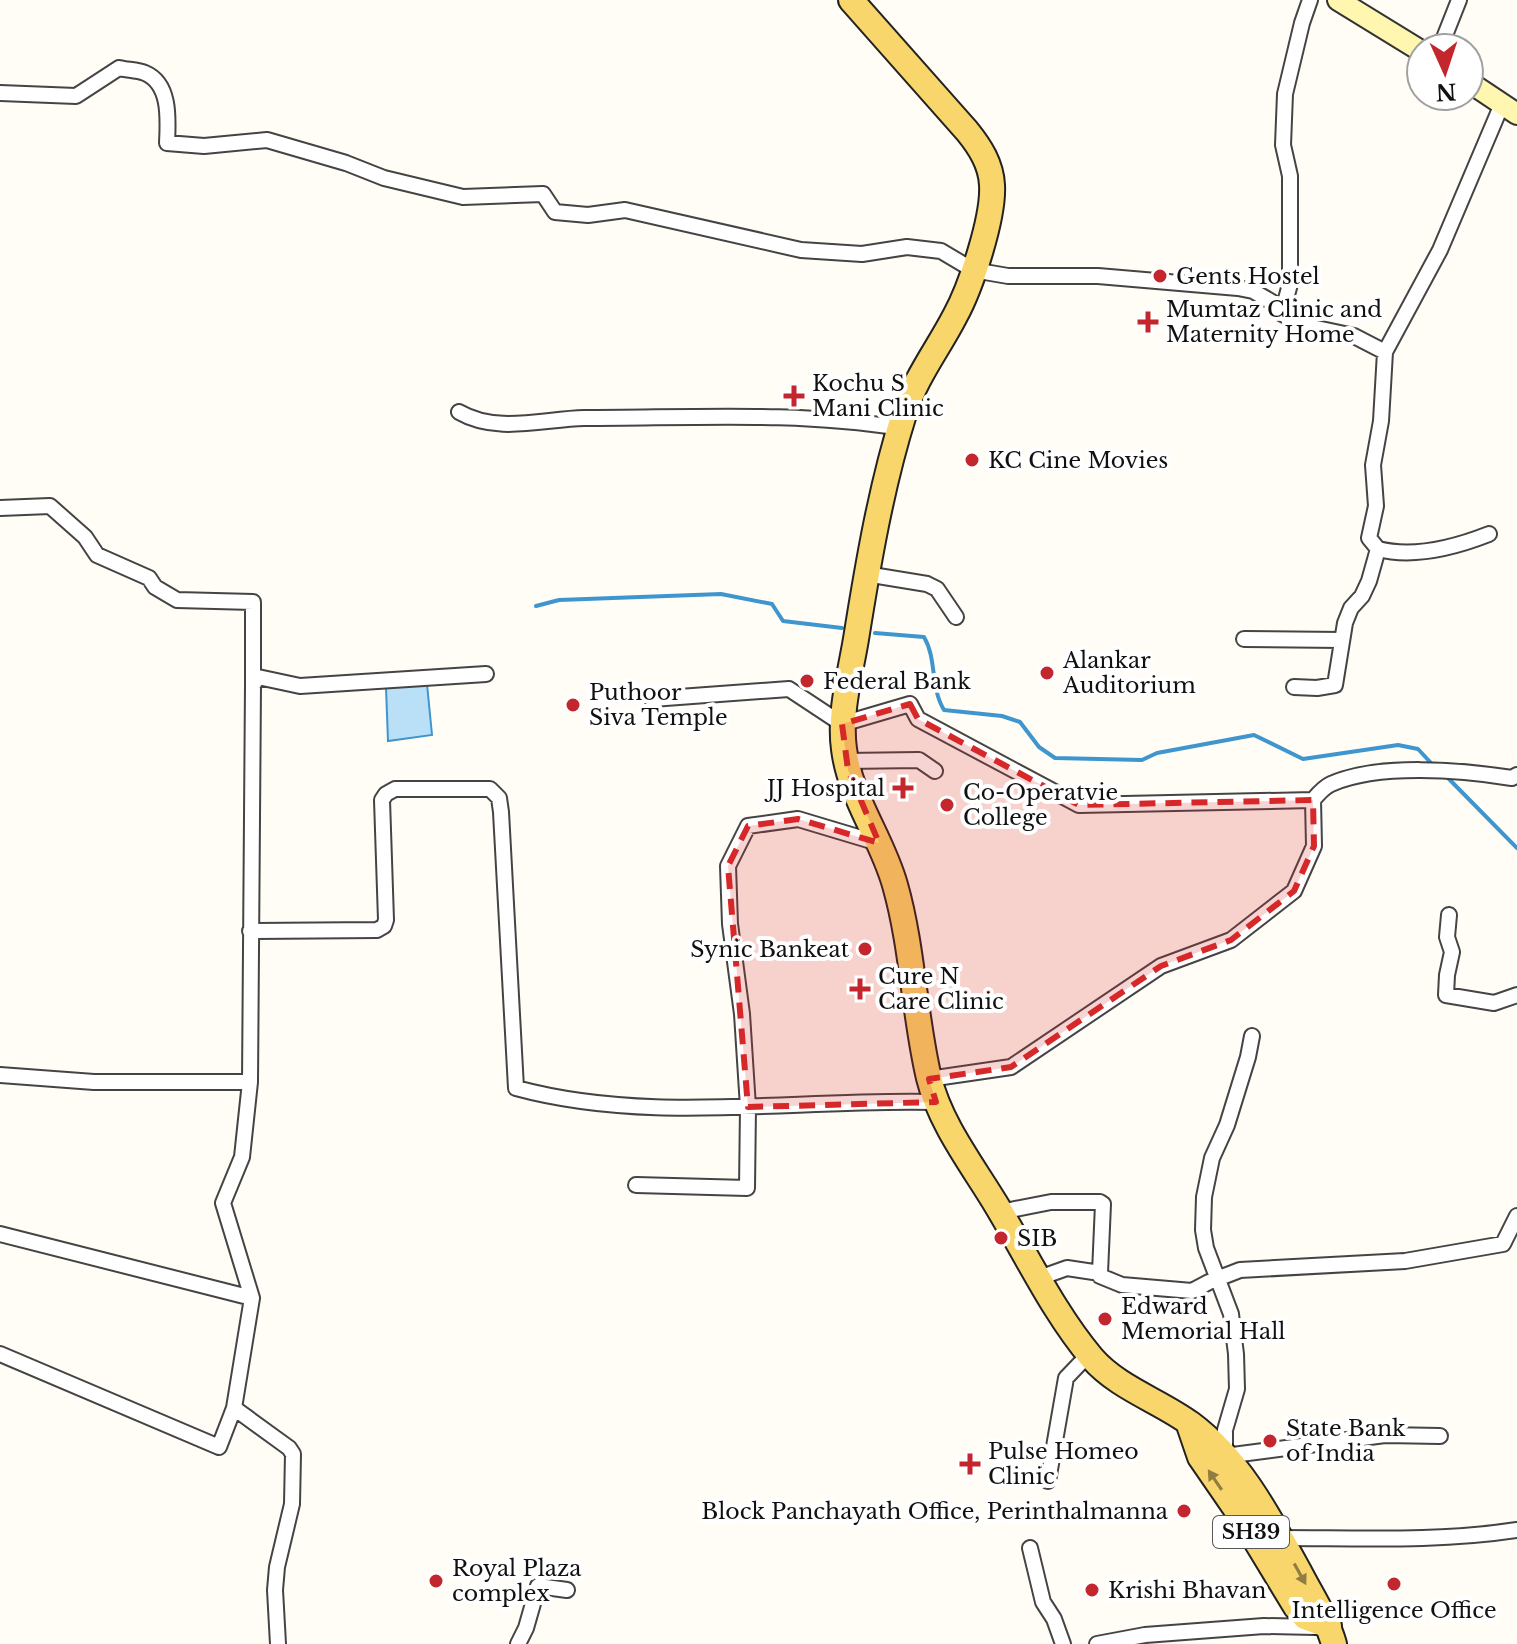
<svg xmlns="http://www.w3.org/2000/svg" width="1517" height="1644" font-family="'Libre Baskerville',serif">
<style>
.water{fill:#b9e0f7;stroke:#3f96cf;stroke-width:2}
.lines{fill:none;stroke-linecap:round;stroke-linejoin:round}
.stream{stroke:#3f96cf;stroke-width:4}
.street-casing{stroke:#444;stroke-width:18}
.secondary-casing{stroke:#333;stroke-width:24}
.primary-casing{stroke:#222;stroke-width:28}
.street{stroke:#fff;stroke-width:14}
.secondary{stroke:#fff6b0;stroke-width:20}
.primary{stroke:#f9d66b;stroke-width:24}
.oneway{fill:#917d42}
.marked{fill:#d62828;fill-opacity:0.2;stroke:#d62828;stroke-width:6;stroke-dasharray:16 10;stroke-linejoin:round}
.poi-dot{fill:#c4262e;stroke:#fff;stroke-width:3}
.labels{text-anchor:middle;dominant-baseline:central;stroke-width:8;stroke-linejoin:round;paint-order:stroke}
.shield{fill:#fff;stroke:#585858;stroke-width:2}
.shield-label{font-size:20px;font-weight:bold;fill:#111}
.poi-label{font-size:22px;fill:#111;stroke:#fff;text-anchor:start}
</style>
<rect width="100%" height="100%" fill="#fffdf5"/>
<path class="water" d="M427,684L432,735L388,741L386,688Z"/>
<g class="lines">
<path class="stream" d="M536,606L559,600L721,594L772,604L783,621L842,628
M875,633L924,637C937,659 930,687 944,710L1002,716L1020,722L1039,747L1055,758L1142,760L1157,753L1254,735L1303,759L1398,745L1418,749L1432,764
M1447,777L1517,848"/>
<defs>
<path id="street" d="M1440,48L1459,0
M0,93L76,96L119,68C127,70 138,70 145,73C171,84 168,120 167,143L204,146L267,140L346,163L384,178L463,197L543,194L555,212L588,215L625,210L801,250L862,254L907,247L941,251L973,270L1008,276H1098L1238,288L1253,291L1272,302L1293,323L1354,336L1385,352
M1282,314L1290,284V176L1283,145L1285,94L1302,23L1310,0
M459,412C497,434 543,419 584,418C689,418 797,411 900,428
M0,508L50,506L85,537L97,555L149,578L155,587L177,600L253,602V685
M1489,534C1456,547 1413,558 1378,549L1369,538L1376,506L1373,465L1381,421L1385,352L1440,250L1502,104
M866,574L927,584L937,589L956,617
M1244,639L1342,640
M1294,687L1317,688L1335,685L1345,623L1351,608L1362,596L1369,581L1378,549
M652,699L789,689L842,724L910,704L918,719L1079,805L1313,800
M846,761L919,760L935,771
M1449,915L1447,937L1452,952L1447,975L1446,995L1494,1003L1517,995
M250,931L377,930L384,926L386,920L382,800L386,794L395,789H490L499,798L501,812L516,1088C652,1125 797,1098 936,1102
M1252,1036L1248,1057L1227,1125L1212,1158L1204,1197L1203,1230L1206,1248L1231,1314L1236,1354L1237,1389L1225,1430V1456L1385,1435L1440,1436
M0,1075L94,1082H250L242,1157L223,1203L252,1298
M929,1079L1011,1067L1161,966L1231,940L1294,891L1314,846L1313,800C1318,794 1324,787 1331,784C1379,763 1461,770 1512,778L1517,775
M250,1082L253,685L258,677L300,686L486,674
M636,1185L747,1188L748,1107L742,1014L730,924L728,866L748,826L798,819L878,843
M1000,1212L1051,1202H1100L1103,1204L1100,1273
M0,1234L252,1298L234,1408L219,1447L0,1354
M1039,1278L1067,1268L1100,1273V1276L1122,1285L1192,1291L1209,1282L1240,1270L1405,1261L1503,1244L1517,1216
M234,1408L289,1448L293,1454L292,1504L277,1567L275,1590L278,1644
M1048,1481L1066,1378L1089,1354
M1280,1538C1359,1538 1439,1542 1517,1530
M1030,1548L1043,1602L1054,1619L1063,1644
M518,1644L526,1628L538,1586L567,1590
M1097,1644L1145,1635L1264,1626L1315,1627"/>
<path id="secondary" d="M1338,0L1421,51
M1469,82L1517,114"/>
<path id="primary" d="M851,0L967,131C980,147 991,164 992,185C994,217 971,287 955,316C938,349 915,378 904,414C881,487 868,564 856,639C850,675 839,713 844,749C850,798 882,838 895,885C913,948 914,1015 929,1078C940,1124 973,1166 997,1206C1027,1256 1054,1313 1092,1358C1118,1388 1160,1401 1191,1424C1242,1462 1271,1521 1301,1575C1313,1598 1327,1619 1334,1644
M1188,1422L1200,1457L1242,1518L1296,1607L1305,1617L1329,1626"/>
</defs>
<use href="#street" class="street-casing"/>
<use href="#secondary" class="secondary-casing"/>
<use href="#primary" class="primary-casing"/>
<use href="#street" class="street"/>
<use href="#secondary" class="secondary"/>
<use href="#primary" class="primary"/>
</g>
<defs><path id="oneway-solid" d="M-6-.8H1V-3.2L6.5 0L1 3.2V.8H-6Z" transform="scale(2)"/></defs>
<g class="oneway">
<use href="#oneway-solid" transform="translate(1215 1480) rotate(-124)"/>
<use href="#oneway-solid" transform="translate(1300 1574) rotate(61)"/>
</g>
<path class="marked" d="M910,704L918,719L1079,805L1313,800L1314,846L1294,891L1231,940L1161,966L1011,1067L929,1079L936,1102L748,1107L728,866L748,826L798,819L879,843L848,770L842,724Z"/>
<g class="poi-dot">
<circle cx="1160" cy="276" r="8"/>
<path d="M1144 310h8v8h8v8h-8v8h-8v-8h-8v-8h8z"/>
<path d="M790 384h8v8h8v8h-8v8h-8v-8h-8v-8h8z"/>
<circle cx="972" cy="460" r="8"/>
<circle cx="1047" cy="673" r="8"/>
<circle cx="807" cy="681" r="8"/>
<circle cx="573" cy="705" r="8"/>
<path d="M899 776h8v8h8v8h-8v8h-8v-8h-8v-8h8z"/>
<circle cx="947" cy="805" r="8"/>
<circle cx="865" cy="949" r="8"/>
<path d="M856 977h8v8h8v8h-8v8h-8v-8h-8v-8h8z"/>
<circle cx="1001" cy="1238" r="8"/>
<circle cx="1105" cy="1319" r="8"/>
<circle cx="1270" cy="1441" r="8"/>
<path d="M966 1452h8v8h8v8h-8v8h-8v-8h-8v-8h8z"/>
<circle cx="1184" cy="1511" r="8"/>
<circle cx="436" cy="1581" r="8"/>
<circle cx="1394" cy="1584" r="8"/>
<circle cx="1092" cy="1590" r="8"/>
</g>
<g class="labels">
<rect class="shield" x="1213" y="1516" width="76" height="32" rx="6"/>
<g class="shield-label">
<text x="1251" y="1532">SH39</text>
</g>
<g class="poi-label">
<text x="1176" y="276">Gents Hostel</text>
<text x="1166" y="309">Mumtaz Clinic and<tspan x="1166" dy="25">Maternity Home</tspan></text>
<text x="812" y="383">Kochu S<tspan x="812" dy="25">Mani Clinic</tspan></text>
<text x="988" y="460">KC Cine Movies</text>
<text x="1063" y="660">Alankar<tspan x="1063" dy="25">Auditorium</tspan></text>
<text x="823" y="681">Federal Bank</text>
<text x="589" y="692">Puthoor<tspan x="589" dy="25">Siva Temple</tspan></text>
<text x="885" y="788" text-anchor="end">JJ Hospital</text>
<text x="963" y="792">Co-Operatvie<tspan x="963" dy="25">College</tspan></text>
<text x="849" y="949" text-anchor="end">Synic Bankeat</text>
<text x="878" y="976">Cure N<tspan x="878" dy="25">Care Clinic</tspan></text>
<text x="1017" y="1238">SIB</text>
<text x="1121" y="1306">Edward<tspan x="1121" dy="25">Memorial Hall</tspan></text>
<text x="1286" y="1428">State Bank<tspan x="1286" dy="25">of India</tspan></text>
<text x="988" y="1451">Pulse Homeo<tspan x="988" dy="25">Clinic</tspan></text>
<text x="1168" y="1511" text-anchor="end">Block Panchayath Office, Perinthalmanna</text>
<text x="452" y="1568">Royal Plaza<tspan x="452" dy="25">complex</tspan></text>
<text x="1108" y="1590">Krishi Bhavan</text>
<text x="1394" y="1610" text-anchor="middle">Intelligence Office</text>
</g>
</g>
<g transform="translate(1445 72) rotate(177)"><circle r="38" fill="#ffffff" stroke="#a0a0a0" stroke-width="2"/>
<path d="M0-6L14 30L0 20L-14 30Z" fill="#c4262e"/>
<text y="-12" font-size="22" font-weight="bold" text-anchor="middle" fill="#111111">N</text>
</g>
</svg>
